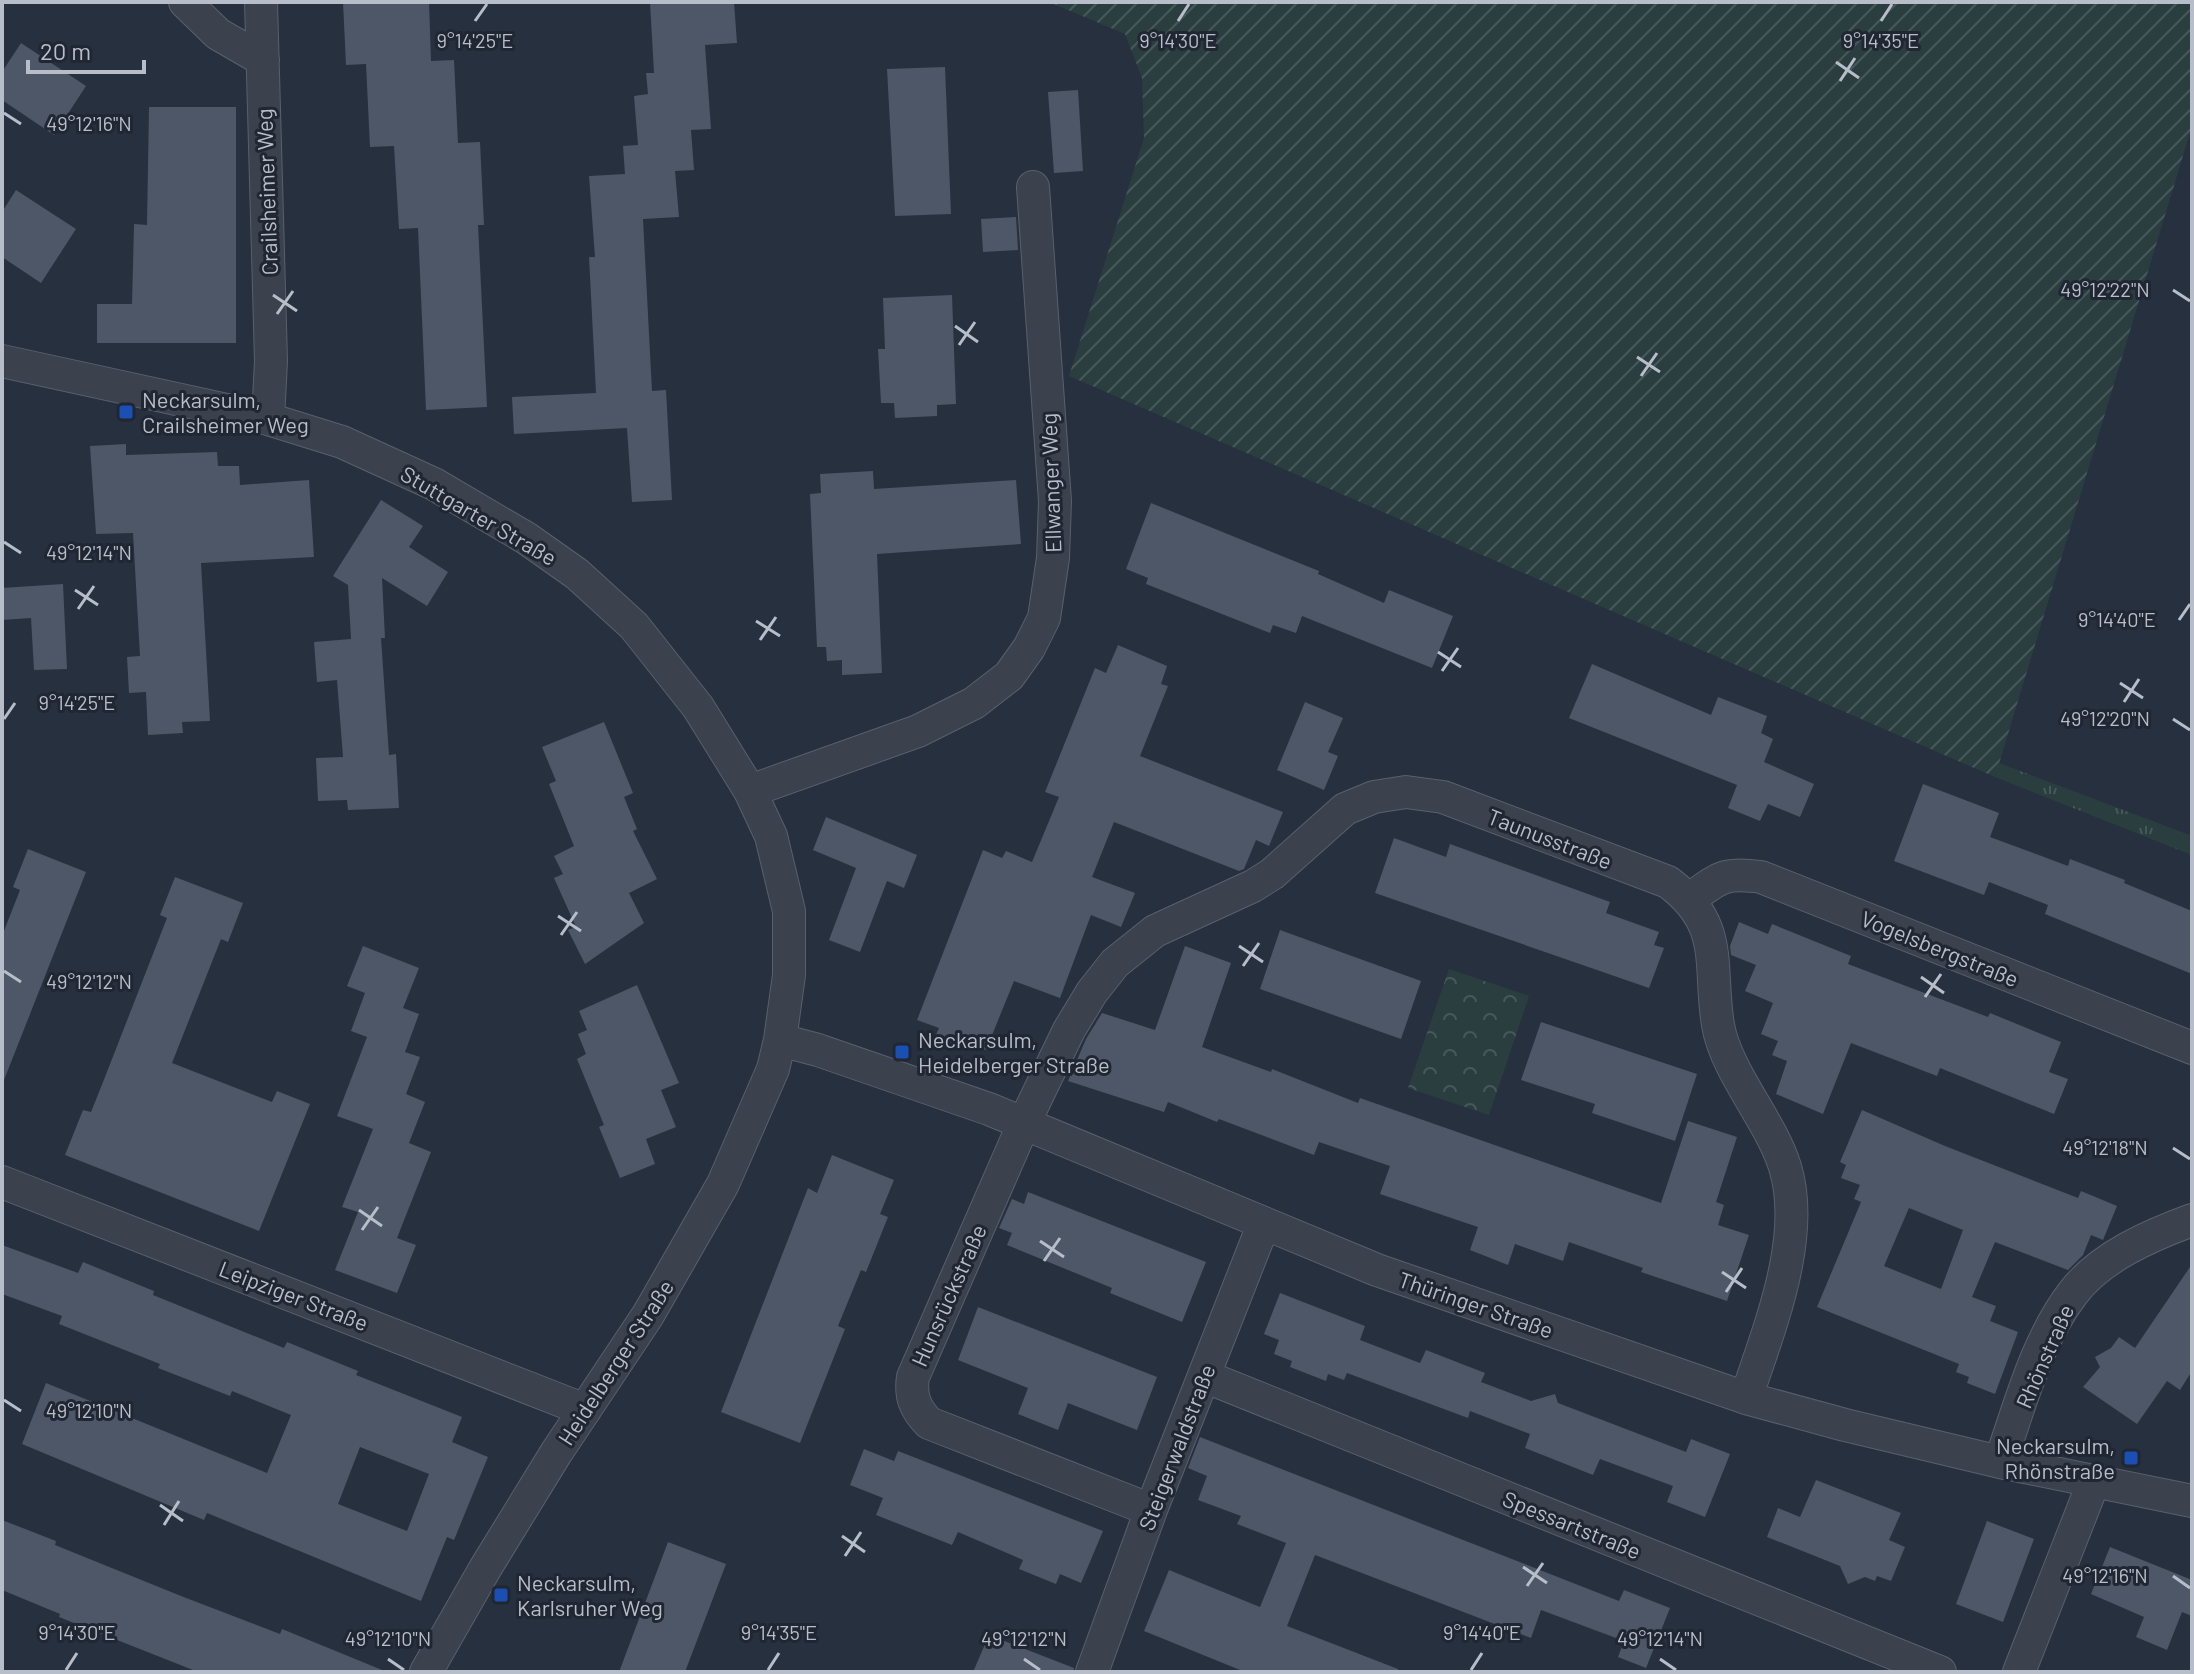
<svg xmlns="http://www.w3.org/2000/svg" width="2194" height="1674" font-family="Barlow,sans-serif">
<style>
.grass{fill:url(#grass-tufts)}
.forest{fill:url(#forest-crowns)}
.garden{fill:url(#garden-furrows)}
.building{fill:#4d5767;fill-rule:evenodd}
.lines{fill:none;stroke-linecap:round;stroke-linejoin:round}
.street-casing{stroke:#59606c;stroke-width:34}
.street{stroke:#3b424e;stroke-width:32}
.ticks{fill:none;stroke:#b7bdc9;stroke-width:3}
.transit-dot{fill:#1a4fb4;stroke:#202733;stroke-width:3}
.labels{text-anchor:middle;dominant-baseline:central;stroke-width:6;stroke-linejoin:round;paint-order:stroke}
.street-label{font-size:22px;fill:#b7bdc9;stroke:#202733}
.poi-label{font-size:22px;fill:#b7bdc9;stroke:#202733;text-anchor:start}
.ticks-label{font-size:20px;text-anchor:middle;fill:#b7bdc9;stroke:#202733;stroke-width:6;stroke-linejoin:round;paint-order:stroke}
</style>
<defs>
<pattern id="grass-tufts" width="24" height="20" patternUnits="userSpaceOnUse" patternTransform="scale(2)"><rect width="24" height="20" fill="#2a3e40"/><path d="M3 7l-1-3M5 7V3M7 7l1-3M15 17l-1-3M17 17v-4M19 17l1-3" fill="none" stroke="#47585a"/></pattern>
<pattern id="forest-crowns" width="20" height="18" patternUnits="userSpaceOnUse" patternTransform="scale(2)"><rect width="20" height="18" fill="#2a3e40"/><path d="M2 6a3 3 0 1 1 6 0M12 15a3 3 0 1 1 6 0" fill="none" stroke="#47585a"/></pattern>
<pattern id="garden-furrows" width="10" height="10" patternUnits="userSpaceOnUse" patternTransform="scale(2)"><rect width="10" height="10" fill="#2a3e40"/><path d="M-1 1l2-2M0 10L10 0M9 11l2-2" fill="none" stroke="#47585a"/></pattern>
</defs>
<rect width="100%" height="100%" fill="#27303e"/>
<path class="grass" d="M1999,763L2192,836V855L1995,777Z"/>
<path class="forest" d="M1449,969L1529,996L1489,1115L1408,1088Z"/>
<path class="garden" d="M1049,2H2192V126L1995,777L1069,376L1144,138L1142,78L1125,34Z"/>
<path class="building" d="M343,2H429L431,61L454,60L458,143L480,142L484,225H478L487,407L426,410L418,228L399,229L394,146L370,147L366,64L346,65Z
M650,2H734L737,43L705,45L711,129L691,130L694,170L675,171L679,217L643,219L652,391L666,390L672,500L632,502L627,428L514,434L512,397L596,393L589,257H595L589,176L625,174L623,146L638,145L634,96L648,94L646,73H654Z
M21,43L86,86L54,135L2,100V72Z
M945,67L951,214L895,216L887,69Z
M1078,90L1083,171L1054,173L1048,92Z
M149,107H236V343H97V304H132L134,224L147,225Z
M16,190L76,229L41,283L2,257V212Z
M1016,217L1018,250L983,252L981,219Z
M952,295L956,404L937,405V416L895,418L894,403H881L878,349H885L883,298Z
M126,444V455L217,452L218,466H239L240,485L309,480L314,557L201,563L210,721L182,722L183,733L148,735L146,692L129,693L127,657L140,656L133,533L96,534L90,446Z
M873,471L874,489L1016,480L1021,544L877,554L882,673L842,675V660L827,661L826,647H817L810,494L821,493L820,474Z
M381,500L423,526L409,547L448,572L427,606L382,578L385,638H381L389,755L396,754L399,808L348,810L347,800L318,801L316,758L343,757L337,680L317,682L314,642L351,639L348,585L333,576Z
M1151,503L1319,571L1318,574L1384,603L1389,590L1453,616L1432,668L1302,616L1296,633L1273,625L1270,633L1146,584L1148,578L1126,569Z
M63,584L67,669L34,670L31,618L2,620V588Z
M1118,645L1167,666L1161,684L1168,686L1140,756L1283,812L1269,846L1256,840L1244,869L1239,871L1114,822L1092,877L1135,893L1121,927L1091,915L1060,998L1014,981L986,1050L966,1042L963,1048L935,1037L939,1028L917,1020L983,850L1002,858L1006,851L1032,862L1059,797L1045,792L1095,668L1106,673Z
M1592,664L1711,715L1718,697L1767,716L1761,733L1773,739L1764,762L1814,784L1800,817L1768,804L1760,821L1728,808L1737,785L1569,718Z
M1305,702L1343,718L1328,752L1338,756L1324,790L1277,770Z
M604,722L633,793L624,797L637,829L633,831L657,879L629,893L644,923L585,964L568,930L576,927L554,878L563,874L554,856L574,846L549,784L556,781L542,747Z
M1923,784L1999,813L1990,837L2068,866L2070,859L2125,880L2124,883L2192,911V974L2045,914L2048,905L1989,882L1984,895L1894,861Z
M826,817L917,855L904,888L887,881L860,952L829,940L856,868L813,850Z
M1394,838L1446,857L1450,844L1610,902L1606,913L1659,932L1654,945L1664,948L1649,988L1375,893Z
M28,849L86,872L4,1080L2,936L20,890L13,887Z
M175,877L243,903L228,942L221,939L172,1063L272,1102L277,1091L310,1104L259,1231L65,1155L83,1110L91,1112L105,1077L167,918L160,915Z
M1739,922L1768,934L1772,924L1851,956L1848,964L1988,1017L1990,1013L2061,1042L2049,1072L2068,1079L2054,1114L1940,1068L1937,1076L1851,1043L1823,1114L1776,1094L1787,1061L1772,1055L1778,1041L1761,1034L1773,1003L1745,991L1756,965L1731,955L1730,946Z
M1280,930L1421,981L1401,1039L1260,989Z
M363,946L419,968L403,1008L419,1014L405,1052L420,1057L406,1094L425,1102L409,1143L431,1152L397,1238L416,1245L397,1293L335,1270L358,1212L342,1207L373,1129L337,1116L367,1037L351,1031L365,993L347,986Z
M1185,946L1231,963L1202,1047L1271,1072L1272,1069L1358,1103L1360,1098L1661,1203L1688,1121L1737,1137L1716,1202L1724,1205L1718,1225L1749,1235L1727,1301L1641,1272L1643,1268L1569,1242L1563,1261L1515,1244L1508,1265L1470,1250L1478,1227L1380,1194L1390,1166L1319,1142L1314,1155L1219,1119L1217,1122L1168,1102L1164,1112L1068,1081L1086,1039L1102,1013L1155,1030Z
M637,985L679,1083L661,1090L676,1127L646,1139L655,1164L620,1178L599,1127L604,1125L577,1059L586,1054L578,1034L587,1030L579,1011Z
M1541,1022L1697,1074L1675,1141L1592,1113L1595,1104L1521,1080Z
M1862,1110L1945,1146L2078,1198L2081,1191L2117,1206L2103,1240L2091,1235L2083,1255L2068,1270L1995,1242L1972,1297L1996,1306L1990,1321L2018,1332L1995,1394L1967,1383L1969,1377L1956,1372L1959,1364L1817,1307L1861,1202L1854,1199L1860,1185L1841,1178L1846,1165L1840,1162ZM1909,1208L1963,1230L1941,1289L1884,1266Z
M832,1155L894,1180L880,1214L888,1217L866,1272L861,1270L838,1326L845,1329L800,1443L721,1412L808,1188L817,1193Z
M1028,1192L1206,1262L1182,1322L1110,1293L1112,1288L1007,1245L1012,1233L999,1228L1012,1199L1024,1204Z
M2,1245L78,1273L83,1262L154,1291L153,1295L284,1348L287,1342L358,1371L356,1375L462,1417L452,1442L488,1457L454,1540L447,1537L421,1601L207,1513L204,1520L22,1444L46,1383L267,1473L291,1415L232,1391L230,1396L158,1368L160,1364L59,1324L62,1316L2,1294ZM360,1447L429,1474L407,1531L338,1504Z
M2192,1264V1371L2180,1390L2167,1381L2137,1424L2083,1387L2100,1367L2095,1357L2111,1348L2119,1337L2135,1348Z
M1280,1293L1365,1326L1360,1340L1420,1363L1426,1350L1485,1373L1481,1382L1531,1401L1555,1394L1558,1403L1686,1452L1691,1439L1730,1454L1705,1517L1667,1502L1673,1486L1600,1459L1593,1475L1525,1448L1530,1434L1470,1411L1468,1418L1347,1373L1344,1380L1328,1374L1326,1381L1290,1367L1292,1361L1274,1354L1279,1340L1264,1334Z
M978,1307L1157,1377L1137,1430L1068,1403L1058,1430L1018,1414L1028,1388L958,1360Z
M1200,1437L1619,1601L1624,1590L1670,1608L1646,1668L1618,1657L1624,1641L1541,1610L1531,1638L1315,1555L1287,1626L1398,1669V1672H1245L1144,1631L1169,1570L1260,1607L1286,1543L1237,1524L1241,1516L1198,1500L1207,1476L1188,1468Z
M864,1449L894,1461L898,1451L1103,1531L1081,1583L1060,1574L1056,1584L1019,1569L1023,1560L958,1532L952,1545L876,1515L883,1498L850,1485Z
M1816,1480L1901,1513L1889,1540L1905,1547L1891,1581L1877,1576L1875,1581L1865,1577L1848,1584L1840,1566L1767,1537L1778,1508L1800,1517Z
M2,1520L56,1541L55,1545L181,1596L280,1634L282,1629L387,1672H198L59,1617L60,1614L2,1590Z
M1987,1521L2034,1539L2003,1622L1956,1604Z
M668,1542L726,1564L685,1672H619Z
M2110,1547L2192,1580V1616L2182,1612L2167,1650L2136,1637L2144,1617L2091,1594Z
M989,1635L1074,1668L1073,1672H973Z"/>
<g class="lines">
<defs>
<path id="street" d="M185,2L218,34L263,60
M261,2L271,361L268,419
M2,361L268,419L342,442L434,484L526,538L577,574L634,626L698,707L750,791L771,836L789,911V975L780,1040L773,1069L723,1184L648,1315L556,1453L486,1567L426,1672
M750,791L918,731L974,703L1009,676L1029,648L1044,618L1053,558L1055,501L1033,187
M1690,899C1720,877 1724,872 1761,877L2192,1048
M780,1040L818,1050L989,1109L1377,1270L1746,1398L1845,1425L2000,1462L2192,1501
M2,1182L585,1410
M1204,1376L1940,1672
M2000,1462C2020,1406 2036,1341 2073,1293C2100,1257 2151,1235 2192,1220
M1151,1510L929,1423C915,1409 910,1396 913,1377L1024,1123L1069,1030L1092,992L1115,963L1155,931L1253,886L1272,874L1345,809L1374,797L1406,792L1443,797L1668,882C1726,925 1708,965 1718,1025C1726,1072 1771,1121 1785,1167C1807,1238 1768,1331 1746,1398
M1092,1672L1151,1510L1264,1223
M2019,1672L2094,1481"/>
</defs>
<use href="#street" class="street-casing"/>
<use href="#street" class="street"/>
</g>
<path class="ticks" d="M475,21L487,4M1178,21L1189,4M1881,21L1892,4M1836,62L1859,78M1840,81L1855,58M4,113L21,124M2173,290L2190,301M273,295L297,311M277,314L293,291M955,326L978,342M959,345L975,322M1637,357L1660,372M1641,376L1657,353M4,542L21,553M75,590L98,605M78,609L94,586M2179,620L2190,604M756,621L780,636M760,640L776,617M1438,652L1461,667M1442,671L1458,648M2120,683L2143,698M2124,702L2139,679M4,719L15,703M2173,719L2190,730M558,916L581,931M561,935L577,912M1239,946L1263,962M1243,966L1259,943M4,971L21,982M1921,977L1944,993M1925,997L1941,974M2173,1148L2190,1159M359,1210L382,1226M362,1230L378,1207M1040,1241L1064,1257M1044,1261L1060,1238M1722,1272L1746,1288M1726,1292L1742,1268M4,1400L21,1411M160,1505L183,1521M164,1525L179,1501M842,1536L865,1552M845,1556L861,1532M1523,1567L1547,1583M2173,1576L2190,1588M1527,1586L1543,1563M388,1659L404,1670M1024,1659L1040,1670M1660,1659L1676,1670M66,1670L77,1653M768,1670L779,1653M1471,1670L1482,1653"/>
<g class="transit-dot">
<rect x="118" y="404" width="16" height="16" rx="4"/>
<rect x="894" y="1044" width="16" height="16" rx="4"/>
<rect x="2123" y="1450" width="16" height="16" rx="4"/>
<rect x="493" y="1587" width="16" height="16" rx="4"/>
</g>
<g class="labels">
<g class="street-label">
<text transform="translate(266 192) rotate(-92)">Crailsheimer Weg</text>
<text transform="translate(1050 483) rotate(-92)">Ellwanger Weg</text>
<text transform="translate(479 515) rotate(30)">Stuttgarter Straße</text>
<text transform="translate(1550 838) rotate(21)">Taunusstraße</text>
<text transform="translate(1940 948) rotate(22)">Vogelsbergstraße</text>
<text transform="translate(294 1295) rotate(21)">Leipziger Straße</text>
<text transform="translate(948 1295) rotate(-66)">Hunsrückstraße</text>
<text transform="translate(1476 1304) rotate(19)">Thüringer Straße</text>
<text transform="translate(2044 1356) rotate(-66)">Rhönstraße</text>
<text transform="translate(615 1362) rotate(-57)">Heidelberger Straße</text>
<text transform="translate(1176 1447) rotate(-69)">Steigerwaldstraße</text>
<text transform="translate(1572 1524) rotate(22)">Spessartstraße</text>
</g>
<g class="poi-label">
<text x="142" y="399">Neckarsulm,<tspan x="142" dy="25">Crailsheimer Weg</tspan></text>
<text x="918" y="1039">Neckarsulm,<tspan x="918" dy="25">Heidelberger Straße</tspan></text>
<text x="2115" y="1445" text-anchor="end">Neckarsulm,<tspan x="2115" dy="25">Rhönstraße</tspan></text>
<text x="517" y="1582">Neckarsulm,<tspan x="517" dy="25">Karlsruher Weg</tspan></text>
</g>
</g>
<g class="ticks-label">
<text x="475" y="48">9°14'25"E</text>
<text x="1881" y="48">9°14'35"E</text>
<text x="1178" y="48">9°14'30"E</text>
<text x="89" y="131">49°12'16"N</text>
<text x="2105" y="297">49°12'22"N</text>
<text x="89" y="560">49°12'14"N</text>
<text x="2117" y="627">9°14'40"E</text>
<text x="77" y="710">9°14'25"E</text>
<text x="2105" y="726">49°12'20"N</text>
<text x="89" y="989">49°12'12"N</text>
<text x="2105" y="1155">49°12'18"N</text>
<text x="89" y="1418">49°12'10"N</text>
<text x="2105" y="1583">49°12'16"N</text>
<text x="77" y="1640">9°14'30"E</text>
<text x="779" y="1640">9°14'35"E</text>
<text x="1482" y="1640">9°14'40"E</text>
<text x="388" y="1646">49°12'10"N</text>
<text x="1024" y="1646">49°12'12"N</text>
<text x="1660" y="1646">49°12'14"N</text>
</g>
<rect width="2194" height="1674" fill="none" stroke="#b7bdc9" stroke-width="8"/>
<path d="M28 60v12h116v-12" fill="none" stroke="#b7bdc9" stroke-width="4"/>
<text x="40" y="60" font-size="24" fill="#b7bdc9" stroke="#202733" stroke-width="6" paint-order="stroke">20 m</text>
</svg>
